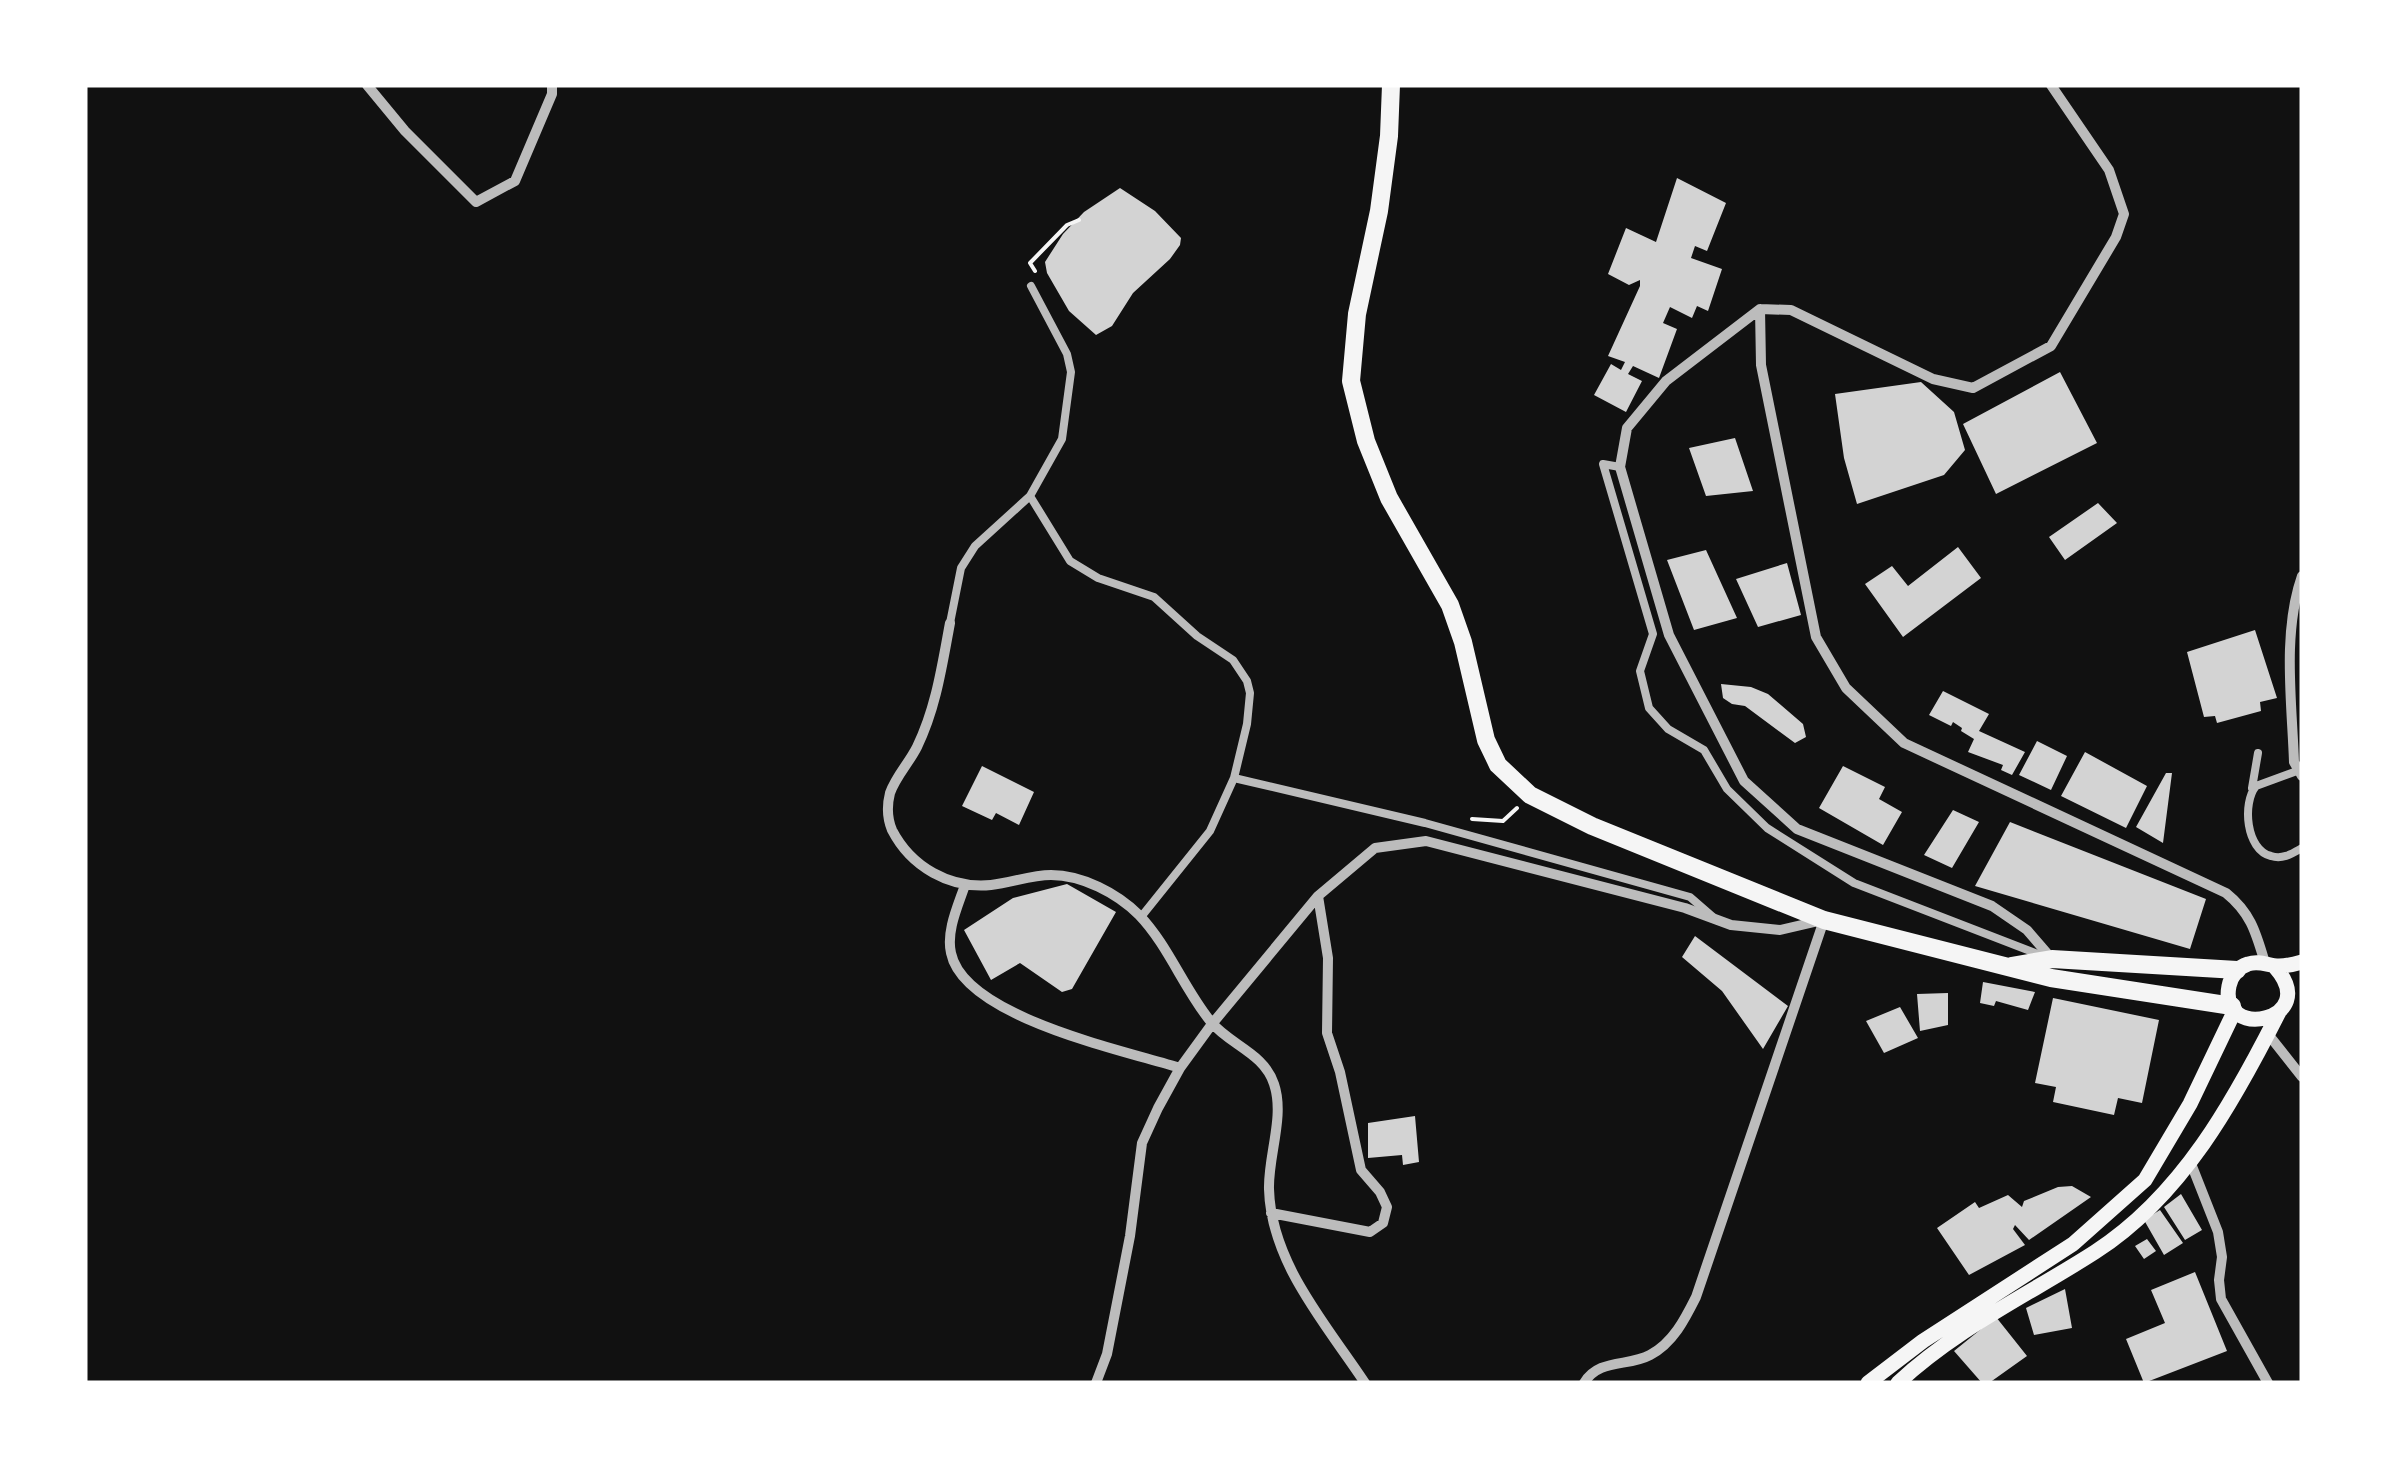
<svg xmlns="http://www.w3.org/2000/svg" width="2387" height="1468" font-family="Karla,sans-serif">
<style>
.building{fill:#d3d3d3}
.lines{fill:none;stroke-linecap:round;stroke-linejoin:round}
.path{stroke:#f5f5f5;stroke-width:4}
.pedestrian{stroke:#bcbcbc;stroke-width:8}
.minor{stroke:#bcbcbc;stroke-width:10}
.secondary{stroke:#f5f5f5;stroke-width:15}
.trunk{stroke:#f5f5f5;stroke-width:18}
</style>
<rect width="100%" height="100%" fill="#111"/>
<path class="building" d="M1677,178L1726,203L1707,251L1695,246L1691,258L1722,269L1708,311L1697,306L1692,318L1670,307L1663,323L1677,329L1659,378L1633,366L1628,374L1642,381L1626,412L1594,395L1611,364L1621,370L1625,362L1608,356L1640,286V280L1629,285L1608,274L1626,228L1656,242Z
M1120,188L1155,211L1181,238L1180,245L1170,259L1133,293L1112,326L1096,335L1069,311L1047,273L1045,262L1063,234L1084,212Z
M2060,372L2097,443L1996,494L1963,424Z
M1921,382L1954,412L1965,450L1944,475L1857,504L1844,458L1835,394Z
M1735,438L1753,491L1706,496L1689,448Z
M2098,503L2117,523L2065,560L2049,537Z
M1958,547L1981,578L1903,637L1865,584L1892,566L1908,586Z
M1706,550L1737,618L1694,630L1667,560Z
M1787,563L1801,615L1758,627L1736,579Z
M2255,630L2277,698L2260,702L2261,711L2217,723L2215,716L2204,717L2187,652Z
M1721,684L1751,687L1768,694L1803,724L1806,737L1795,743L1745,706L1732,704L1723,698Z
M1943,691L1989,714L1979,731L2025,752L2012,775L2001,770L2003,765L1968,752L1974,739L1961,731L1962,728L1953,722L1951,726L1929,715Z
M2037,741L2067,756L2051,790L2019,775Z
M2085,752L2147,786L2126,828L2061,796Z
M982,766L1034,792L1019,825L996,813L992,820L962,806Z
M1843,766L1885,787L1879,799L1902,812L1883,845L1819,808Z
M2166,773H2172L2163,843L2136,827Z
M1953,810L1979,822L1952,868L1924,855Z
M2010,822L2206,899L2190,949L1975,886Z
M1067,884L1116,912L1072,989L1062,992L1020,963L991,980L964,930L1013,898Z
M1695,936L1788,1006L1763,1049L1722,991L1682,957Z
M1983,982L2035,992L2028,1010L1996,1001L1994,1006L1980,1003Z
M1948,993V1025L1920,1031L1917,994Z
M2053,998L2159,1020L2142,1103L2118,1098L2114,1115L2053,1102L2056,1087L2035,1083Z
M1900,1007L1918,1038L1884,1053L1866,1021Z
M1415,1116L1419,1162L1403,1165L1402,1155L1368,1158V1123Z
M2072,1186L2091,1197L2029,1240L2015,1225L2013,1229L2025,1245L1969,1275L1937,1228L1975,1202L1979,1208L2008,1195L2022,1207L2024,1201L2058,1187Z
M2181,1194L2202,1230L2185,1240L2164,1207Z
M2160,1210L2183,1243L2164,1255L2144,1220Z
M2147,1239L2156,1251L2144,1259L2135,1246Z
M2195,1272L2227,1351L2144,1383L2126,1339L2165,1323L2151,1290Z
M2065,1289L2072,1328L2034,1335L2026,1308Z
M1996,1317L2027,1356L1989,1383H1982L1954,1351Z"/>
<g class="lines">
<path class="path" d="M1035,271L1030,263L1067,225L1079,220
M1472,819L1503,821L1517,808"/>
<path class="pedestrian" d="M1620,467L1603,464L1653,634L1640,671L1649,708L1668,729L1704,750L1727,789L1767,828L1854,883L2043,956
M1030,496L1070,561L1098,578L1154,597L1197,636L1233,660L1247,681L1250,693L1247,724L1234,778L1210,831L1141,917
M950,623L961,568L975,546L1030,496L1062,439L1071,372L1067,354L1031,286
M2297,771L2256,786C2242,803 2246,850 2271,856C2283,860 2293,853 2302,848
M1234,778L1425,823L1690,897L1713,917
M2252,788L2258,753"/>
<path class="minor" d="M367,85L405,131L476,202L515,181L552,94V85
M1760,309L1666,381L1627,428L1620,467L1669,635L1744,781L1797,829L1992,906L2027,930L2052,959
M1760,309L1761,365L1816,637L1846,688L1904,743L2226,893C2251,913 2256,933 2265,963
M1760,309L1791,310L1933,379L1973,388L2051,346L2116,237L2124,214L2109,170L2051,85
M2302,576C2282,633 2292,703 2294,762L2302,776
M950,623C942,666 936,708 917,747C909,763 896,776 890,793C887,805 887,818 892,830C911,867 950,889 991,885C1011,883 1031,875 1051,875C1082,875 1117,893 1139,915C1168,945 1184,989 1211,1022C1230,1045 1264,1053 1274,1084C1285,1116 1268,1156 1269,1189C1271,1263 1326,1324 1365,1383
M965,885C958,906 946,931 951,953C964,1017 1123,1050 1180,1068
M2268,1034L2302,1077
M2190,1161L2218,1232L2222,1257L2219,1280L2221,1299L2268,1383
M1271,1213L1370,1232L1383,1223L1387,1207L1380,1192L1361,1170L1340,1072L1327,1033L1328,958L1318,896
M1096,1383L1107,1354L1130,1236L1142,1143L1158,1108L1180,1068L1212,1024L1318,896L1375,848L1426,841L1685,908L1731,925L1780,930L1823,920
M1584,1383C1599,1358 1628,1367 1650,1355C1673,1343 1685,1319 1696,1297L1824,920"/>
<path class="secondary" d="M2275,967C2323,1021 2218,1042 2229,986C2231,976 2238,967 2248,964C2260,960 2268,966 2279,966C2286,966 2295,964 2302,962
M1868,1383L1923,1341L2073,1244L2145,1180L2190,1104L2235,1010
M1898,1383C1957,1328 2028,1295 2095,1252C2182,1196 2234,1101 2279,1012"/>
<path class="trunk" d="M1391,85L1389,136L1379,211L1357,314L1351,381L1366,441L1389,498L1450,605L1463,642L1486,740L1498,765L1530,795L1592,826L1824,920L2051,978L2232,1006
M2011,966L2052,959L2237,970"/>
</g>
<rect width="2387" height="1468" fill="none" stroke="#ffffff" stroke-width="175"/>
</svg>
